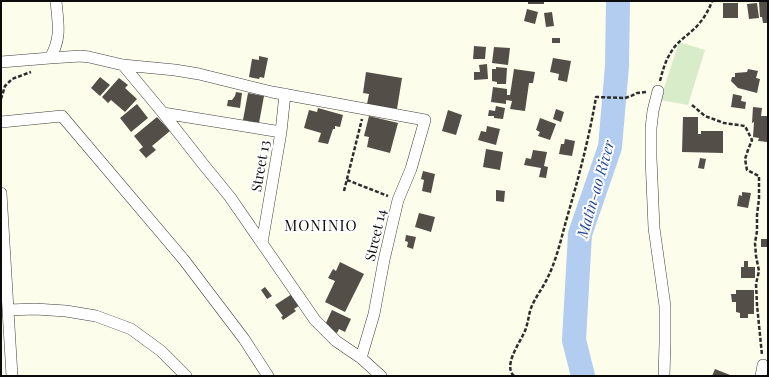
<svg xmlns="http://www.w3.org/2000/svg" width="769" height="377" font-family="'Playfair Display',serif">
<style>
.pitch{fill:#d8ecc9}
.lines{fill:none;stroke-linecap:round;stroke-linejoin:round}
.river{stroke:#b3cdf0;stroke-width:24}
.building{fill:#534e48}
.minor-casing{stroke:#3e3e3e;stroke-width:12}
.path{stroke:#2d2d2d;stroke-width:2.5;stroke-dasharray:4 2;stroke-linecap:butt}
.minor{stroke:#fff;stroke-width:11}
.labels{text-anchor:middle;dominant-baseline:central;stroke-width:4;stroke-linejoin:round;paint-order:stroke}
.street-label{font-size:14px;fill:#0b0b0b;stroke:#fff}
.water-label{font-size:15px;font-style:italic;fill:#204891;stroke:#fff}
.neighbourhood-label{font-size:15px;letter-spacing:1px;fill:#0b0b0b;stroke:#fff}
</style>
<rect width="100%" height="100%" fill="#fdfdeb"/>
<path class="pitch" d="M679,42L705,50L688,105L660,100Z"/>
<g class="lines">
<path class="river" d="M583,376L574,340L580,234L610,147L617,66L618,1"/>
</g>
<path class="building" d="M528,1H544V4H528Z
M759,2H768V23H763L762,17H760Z
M723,3H738V18H723Z
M757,3L759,18L749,19L747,4Z
M527,9L538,12L535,24L524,21Z
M552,12L554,26L546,27L544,13Z
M552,38H560V43H552Z
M474,46L486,47L485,59H473Z
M494,47L510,48L508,65L492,63Z
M259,56L268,58L264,78L260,77L259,79L249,77L252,59L259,60Z
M553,58L571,61L567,82L558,80L559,74L550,72Z
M487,64L488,79L474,80V72H480L479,65Z
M496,67L507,68L506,84H497V82L492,81V69H496Z
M514,69L535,72L533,83H529L525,111L510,109L512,101L506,100V104L491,102L493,87L507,89V95H510Z
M748,69L758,71L756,78L760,79L757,93L738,88L731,81L732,77H735V73L747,72Z
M366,72L402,78L397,109L367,104L369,94L363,93Z
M100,77L110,85L100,96L91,88Z
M119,78L128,85L125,88L137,99L125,112L111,100L108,103L102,97Z
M236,92L242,93L240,108L227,106L228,100H232L235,96Z
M248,93L264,96L259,123L243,120Z
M733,94L742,96L741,101L746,102L745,109L731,107Z
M137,104L148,118L131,132L120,118Z
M496,106L505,108L503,119L494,118V116H488L489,110L495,111Z
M753,107L762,108L761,116H768V142L758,141L759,138L753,137L754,122L752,123Z
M318,108L343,115L340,127L335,126V129H333L328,144L318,142L321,133L304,128L309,110L317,112Z
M556,109L564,112L561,122L553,119Z
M448,110L462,115L456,135L442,131Z
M369,116L398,123L390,153L367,147L369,137L364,136Z
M157,117L170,131L152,146L156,150L146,158L139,150L143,147L134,136Z
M683,117H698V134H701V131H723V153L682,152Z
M540,118L556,124L550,140L538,136L540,132L536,130Z
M487,126L500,129L496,145L478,140L481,131L486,132Z
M565,139L575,141L572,156L559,154L561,144H564Z
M486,149L503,152L500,170L483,167Z
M533,150L547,152L544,166L548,167L546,178L539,177L541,168L524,165L526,158L531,159Z
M700,158L706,159L704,169L698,168Z
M423,171L435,174L431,193L422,191L424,180L421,179Z
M496,190L505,191L504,202L496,201Z
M742,192L751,193L748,208L737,206L739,195L742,196Z
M419,213L435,217L431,232L415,227Z
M406,235L416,237L413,249L407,247L408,242L405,241Z
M761,239H768V247H761Z
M744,261H748V267H755V278H741V267H744Z
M340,262L364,274L345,312L325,302L335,281L328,278L333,269L336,271Z
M265,287L272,296L267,299L261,290Z
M736,290H754V314H748V318H740V313L736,312V302H732L731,294H736Z
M292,294L300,305L294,309L296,311L283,320L281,317L283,316L275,305Z
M332,310L351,319L345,332L339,329L337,333L324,327Z
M715,369L730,375L729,376H712Z"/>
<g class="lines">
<defs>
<path id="minor" d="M50,58C62,38 58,23 56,1
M1,62L50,58L81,56L89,57L123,65L175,70L199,74L272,92L425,120L411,169L398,200L384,260L374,314L361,358
M123,65L163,113L203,164L230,197L315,320L336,341L361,358L381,376
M658,91L653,111L651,128V158L654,228L665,306V343L664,376
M163,113L281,132
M1,122L62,116L184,260L244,339L268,376
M1,193L12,376
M262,243L281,132L285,94
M8,310L35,309L66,311L96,316L131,329L161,351L186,376
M761,376L763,365"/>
</defs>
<use href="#minor" class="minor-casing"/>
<path class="path" d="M660,81C663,69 666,59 673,49C680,39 690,34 698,25C704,18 709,10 712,1
M1,99L5,86L12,79L31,72
M692,105L705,116L724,123L745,126L752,140L748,150L745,159L747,170L759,176V199L757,215V231L755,243L756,256L759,271L756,284L757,305L762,355
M347,180L388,196
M344,191L362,119
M514,376C503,366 519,344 523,335C528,326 528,317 531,308C535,298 542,289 547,279C556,261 561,240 566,221C578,180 589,139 596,97L625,98L631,96L637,93L646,92"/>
<use href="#minor" class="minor"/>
</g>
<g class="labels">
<g class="street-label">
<text transform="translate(260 166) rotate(-80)">Street 13</text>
<text transform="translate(375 235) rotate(-77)">Street 14</text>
</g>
<g class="water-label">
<text transform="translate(595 189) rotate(-74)">Matin-ao River</text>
</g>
<g class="neighbourhood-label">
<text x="321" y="225">MONINIO</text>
</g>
</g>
<rect width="769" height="377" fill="none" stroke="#0b0b0b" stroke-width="4"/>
</svg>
